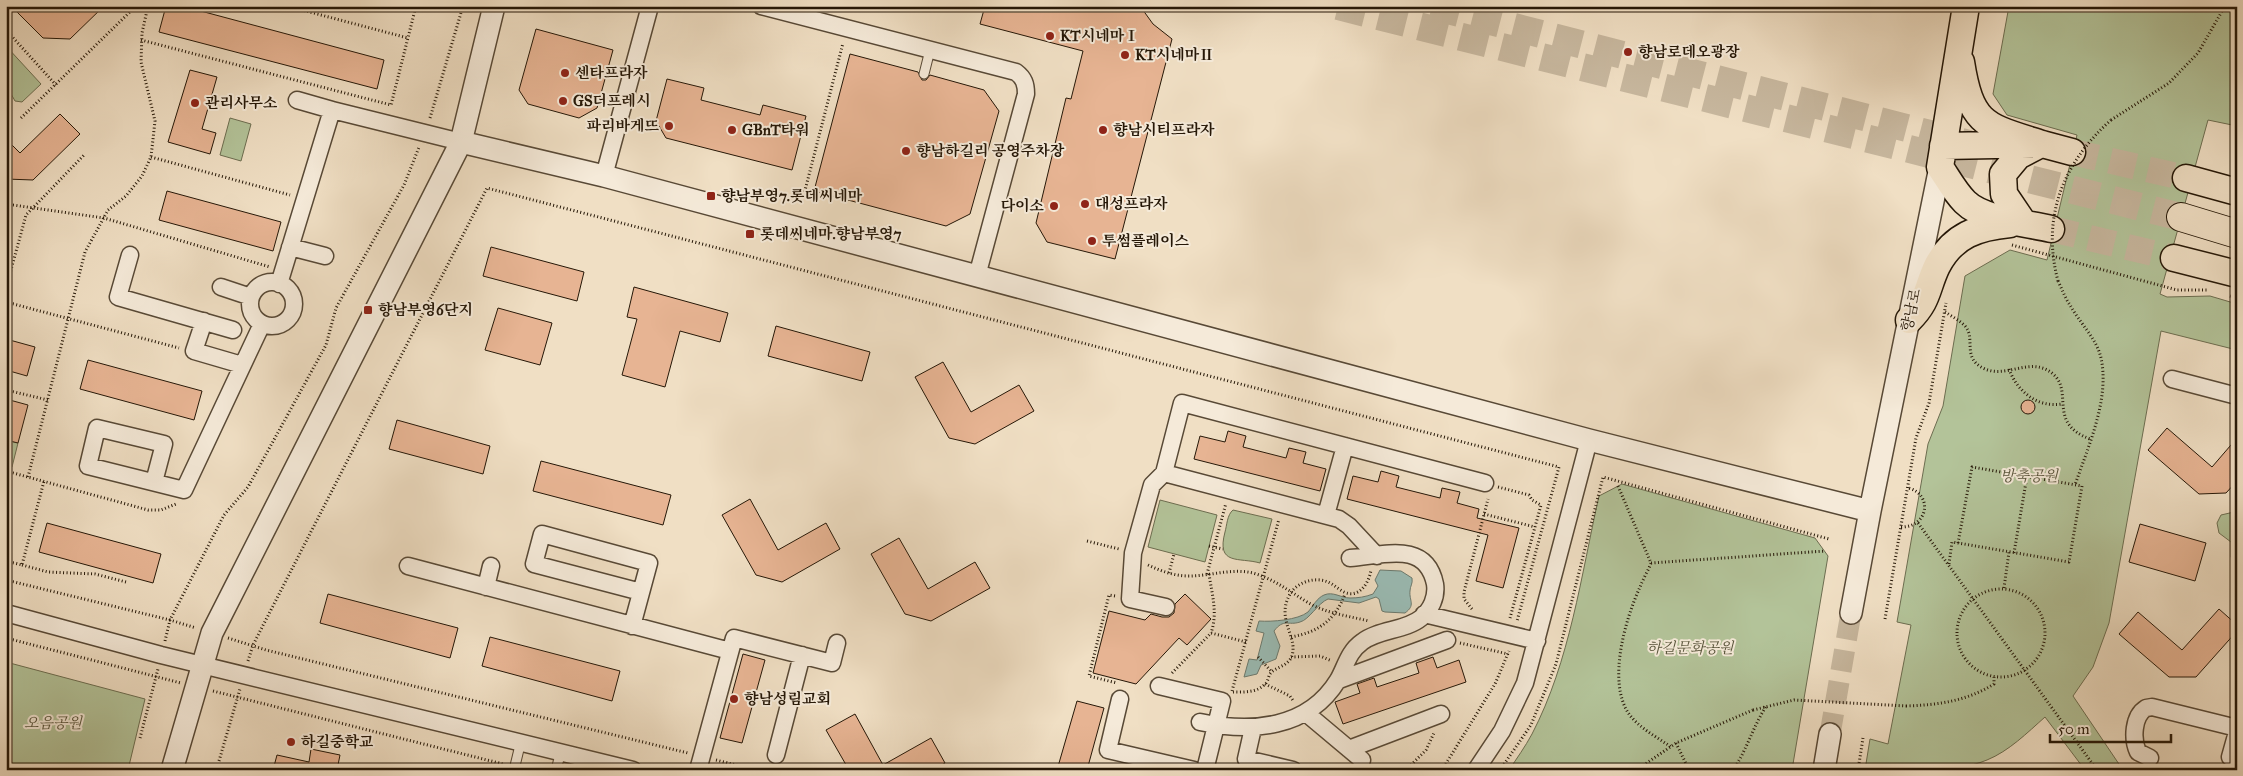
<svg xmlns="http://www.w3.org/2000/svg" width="2243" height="776" font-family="'IM FELL Great Primer','Noto Serif KR',serif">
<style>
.green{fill:#b3c399;stroke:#6c6d50}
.water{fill:#9abcb5;stroke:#6b7a6f}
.building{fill:#e7b493;stroke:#251707}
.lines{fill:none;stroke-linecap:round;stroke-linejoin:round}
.tertiary-tunnel{stroke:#c7b79e;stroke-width:21;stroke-dasharray:21 11;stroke-linecap:butt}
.primary-tunnel{stroke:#c7b79e;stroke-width:26;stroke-dasharray:26 13;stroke-linecap:butt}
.trunk-tunnel{stroke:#c7b79e;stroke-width:28;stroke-dasharray:28 14;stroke-linecap:butt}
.service-casing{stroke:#584936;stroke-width:11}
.minor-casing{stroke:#584936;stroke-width:19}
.tertiary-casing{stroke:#584936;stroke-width:24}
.primary-casing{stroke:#251707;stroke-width:29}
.trunk-casing{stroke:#251707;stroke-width:30}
.path{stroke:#251707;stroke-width:3;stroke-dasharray:1 2.5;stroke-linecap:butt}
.service{stroke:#f5ead9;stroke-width:9}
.minor{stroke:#f5ead9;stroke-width:16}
.tertiary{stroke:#f5ead9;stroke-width:21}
.primary{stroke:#f0dfc4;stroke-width:26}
.trunk{stroke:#f0dfc4;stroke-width:28}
.path-bridge{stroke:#251707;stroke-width:3;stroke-dasharray:1 2.5;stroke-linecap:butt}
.poi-dot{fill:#8f2418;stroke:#f5ead9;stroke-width:2}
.labels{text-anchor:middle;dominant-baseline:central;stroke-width:4;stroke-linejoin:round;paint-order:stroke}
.poi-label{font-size:15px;font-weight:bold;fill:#251707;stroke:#f5ead9;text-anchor:start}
.street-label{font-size:15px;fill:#251707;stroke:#f5ead9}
.park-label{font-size:15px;font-style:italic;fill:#57533a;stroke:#f5ead9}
</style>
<rect width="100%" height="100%" fill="#f0dfc4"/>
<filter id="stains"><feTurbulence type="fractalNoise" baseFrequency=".004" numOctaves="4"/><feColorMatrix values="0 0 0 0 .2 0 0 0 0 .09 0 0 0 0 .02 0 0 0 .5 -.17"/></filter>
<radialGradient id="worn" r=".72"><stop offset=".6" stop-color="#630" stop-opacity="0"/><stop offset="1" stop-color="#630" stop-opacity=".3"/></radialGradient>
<path class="green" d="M2009,6H2237V126L2208,120L2160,294L2167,297L2210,296L2237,304V350L2161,331L2109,623L2093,667L2073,696L2123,770H2085L2045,717C2027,733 2009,751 1987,760C1950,775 1904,770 1865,770L1870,739L1888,744L1911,625L1897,622L1928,444L1943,406L1965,276L2010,250L2047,260L2077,135L2007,115L1993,94Z
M6,46L41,84L22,102L15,101L10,92L6,91Z
M230,118L251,124L241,161L220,155Z
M6,440L18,443L12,467L6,465Z
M1622,484L1815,538L1828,556L1792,770H1509C1517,758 1525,747 1532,734C1570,661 1581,576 1599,496Z
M1160,500L1217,515L1205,562L1148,547Z
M1233,510L1272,519L1260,563C1239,557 1216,566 1225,532C1227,525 1227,515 1233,510Z
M2234,512L2237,513V566L2231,557V542L2219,533L2217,523L2221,515Z
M6,662L145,699L128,770H6Z"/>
<path class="water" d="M1380,570L1401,571L1412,578C1413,584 1410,586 1410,591C1409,601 1416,605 1405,613L1385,612L1382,611L1379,599L1376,597L1359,603L1328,599C1318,603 1309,620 1300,622C1288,626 1284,618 1274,631L1280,646L1276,659L1261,665L1257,674L1244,677L1249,659L1257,660L1264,633L1256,631L1259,621C1272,622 1298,620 1308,612C1313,606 1317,598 1324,595C1333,591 1341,598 1350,598C1358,598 1365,597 1373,594L1378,586L1375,580Z"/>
<path class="building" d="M11,6H52L58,12L64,6H104L70,39L43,38Z
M166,6H182L384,60L377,89L159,32Z
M985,6H1140L1153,24L1172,39L1115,259L1047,242L1036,223L1066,98L1071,99L1083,51L980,24Z
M536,29L613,50L597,108L579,118L528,104L519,90Z
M850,54L918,72L922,80H926L930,75L984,90L999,111L970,214L946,226L814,191Z
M190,70L217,77L202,129L216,133L210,154L168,142Z
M667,79L704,88L701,100L760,115L763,105L806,116L792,170L666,138L656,121Z
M60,114L80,134L33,180L6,179V139L20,153Z
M167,191L281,222L273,251L159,220Z
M491,247L584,272L577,301L483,276Z
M634,287L728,313L720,342L680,331L665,387L622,375L637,319L627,317Z
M498,308L552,323L540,365L485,350Z
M776,326L870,352L862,381L768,356Z
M6,339L35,347L27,376L6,370Z
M88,360L202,391L194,420L80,389Z
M943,362L971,412L1019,385L1034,411L975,444L949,438L915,377Z
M6,399L28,405L18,443L6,440Z
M2021 407a7 7 0 1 1 14 0a7 7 0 1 1-14 0Z
M397,420L490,446L483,474L389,449Z
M2167,428L2212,467L2237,438V481L2226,493L2199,494L2148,450Z
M1228,431L1246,436L1243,447L1286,458L1289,448L1306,452L1303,463L1326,469L1320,491L1194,459L1200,436L1225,442Z
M541,461L671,495L663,525L533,491Z
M1381,471L1399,476L1396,487L1440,498L1442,488L1460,492L1457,503L1479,509L1477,518L1519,528L1503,588L1476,581L1488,535L1347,499L1353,476L1378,482Z
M750,499L778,550L826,523L840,549L782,582L756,575L722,515Z
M47,523L161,554L153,583L39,552Z
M2140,524L2206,543L2195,581L2129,562Z
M899,538L928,589L975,562L990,588L931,621L905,614L871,554Z
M328,594L458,628L450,658L320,623Z
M1185,594L1211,619L1187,645L1179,638L1136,684L1093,673L1109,611L1145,620L1151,614L1162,617H1169L1174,613L1175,604Z
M2219,609L2237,625V631L2196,677H2169L2119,634L2138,612L2182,650Z
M490,637L620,671L612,701L482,666Z
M743,654L765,660L742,743L720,738Z
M1433,657L1437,668L1459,660L1466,682L1343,724L1335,702L1360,693L1357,684L1374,678L1377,687L1419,673L1416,663Z
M1077,701L1104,708L1087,770H1057Z
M855,714L883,765L931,738L945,763L934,770H849L826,730Z
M311,749L340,755L337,770H273L277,755L309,762Z"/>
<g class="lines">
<path class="tertiary-tunnel" d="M1830,734L1851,613"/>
<path class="primary-tunnel" d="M2072,152L2186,178
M2051,229L2174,258"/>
<path class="trunk-tunnel" d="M1338,6L2181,217
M1432,6L1969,144"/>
<defs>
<path id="service" d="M924,74L930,50
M514,770L521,741
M556,770L561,751"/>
<path id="minor" d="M761,6L1016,72C1024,78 1026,84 1026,94L977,276
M297,100L332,110
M604,176L650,6
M290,247L325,256
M130,255L118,297L233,330
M250 304a22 22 0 1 1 44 0a22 22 0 1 1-44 0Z
M279,284L332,110L461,142
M221,287L251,297
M204,321L194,351L242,365
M2172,379L2237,396
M1164,473L1339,519L1349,526L1377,556
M154,482L164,444L97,428L88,466L184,490L262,324
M1326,515L1345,446
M408,566L730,651
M486,587L491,566
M1166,607L1130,599L1133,553L1152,485L1164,473L1182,403L1485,483
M6,613L161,655L633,770
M1424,614L1537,641
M632,626L649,563L542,534L534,564L641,592
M1339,680L1447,640
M1159,686L1222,701L1205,770
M1120,699L1108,750L1194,770
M1306,713L1362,760
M1200,722C1251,733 1308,729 1338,680C1346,666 1348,652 1362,642C1379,629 1405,631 1421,618C1431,610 1437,597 1435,584C1426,539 1381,556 1350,558
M1253,728L1246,759L1293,770
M2237,732L2230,757L2237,759
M1349,749L1441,714
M776,755L802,655
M2150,758L2138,752C2132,739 2133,716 2146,708L2152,707L2237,728
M698,770L734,638L832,663L837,643
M1476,770L1502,731L1525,683L1589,440"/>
<path id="tertiary" d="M461,142L604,176L1589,440L1870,511
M1851,613L1870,511L1940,167
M172,770L212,633L461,142L494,6
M1824,770L1830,734"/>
<path id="primary" d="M1966,6L1940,167C1948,179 1955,192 1965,202C1983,220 2027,223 2051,229
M1961,62C1971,126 1986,126 2042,144
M1943,146L2042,144L2072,152
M2186,178L2237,192
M2023,222L2004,194L2003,174L2018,156L2041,144
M2174,258L2237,274
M1909,320C1929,300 1926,289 1937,266C1953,235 1978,227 2010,224"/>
<path id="trunk" d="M2181,217L2237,234"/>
</defs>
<use href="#service" class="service-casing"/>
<use href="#minor" class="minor-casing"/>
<use href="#tertiary" class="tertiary-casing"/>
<use href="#primary" class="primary-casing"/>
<use href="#trunk" class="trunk-casing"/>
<path class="path" d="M287,6L408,38
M6,30L56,85
M141,40L391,105L416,6
M21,118L136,6
M430,118L463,6
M2111,120L2169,83L2198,53L2225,6
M151,157L290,195
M802,202L843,43
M6,204L104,218L270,267
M2012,245L2177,290H2209
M2058,281C2062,289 2065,298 2070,305C2079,322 2097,339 2101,358C2110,399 2088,447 2075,485
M6,288L26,215L85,154
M2230,296L2237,298
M6,302L179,348
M1945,312C1951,316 1959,320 1964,325C1977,337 1961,357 1983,368C2006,380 2031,355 2053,374C2074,392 2047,423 2090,439
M2009,369C2017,391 2037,408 2062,404
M6,390L48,400
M6,471L148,510H161L176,504
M28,477L85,252L108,210L126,196L142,176L151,157L155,121L141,62L142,33L148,6
M1618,486L1651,563C1648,571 1643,579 1640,587C1625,620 1607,682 1629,714C1639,728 1657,737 1671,747
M1498,487L1529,495L1532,500L1541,505L1510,618
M1484,514L1535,527
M1918,523L2097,770
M1901,527C1929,527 1933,494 1908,488
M1087,541L1119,549
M1209,546L1223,549
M2014,553L2027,476
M6,561L22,565L44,481
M1651,563L1825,551
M1949,564L1952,542L1958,543L2069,562L2082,486L1972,467L1958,543
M22,565L48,572L95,574L126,582
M1148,565C1161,571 1174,576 1189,576C1210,576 1232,568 1253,573C1274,579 1289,591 1307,602C1325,613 1348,616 1369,621
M1169,573L1174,554
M1207,574L1226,503
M1209,574C1212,595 1218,613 1211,633
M6,580L170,620L224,515L248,487L326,345L336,308L404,185L419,147
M2004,588L2009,552
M1957 633a44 44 0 1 1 88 0a44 44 0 1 1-88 0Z
M1115,596L1109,595L1089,676L1117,683
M1472,609L1464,599V592L1488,499
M1885,619L1916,438L1929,403L1946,303
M1291,637C1319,632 1335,620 1345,594
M6,638L181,683
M228,638L266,650L688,753
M165,641L170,620L196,628
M1460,643L1508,654
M1258,657L1272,672
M1291,657L1320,656L1332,661
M248,661L253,645L487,188L1559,467L1517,621
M1172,673L1211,633L1246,642
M1265,684L1290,696L1294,702
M213,691L503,764
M1232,691L1279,519
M1233,692C1243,692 1257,693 1265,684C1268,682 1268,677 1270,674C1275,667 1286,667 1291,658C1300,639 1276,621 1289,596C1295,583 1314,576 1328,582C1333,584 1338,589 1344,592C1359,599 1369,583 1371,570
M1906,706C1938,705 1967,701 1994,684V677
M140,738L158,669
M1676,743L1689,770
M716,760L756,770
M219,761L240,689
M1406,770L1426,750L1434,733
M1442,770L1495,684L1509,651
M1500,770L1531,725L1556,664L1603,477L1829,539
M1630,770L1641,767L1676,743L1753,710
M1733,770C1747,750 1753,726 1767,705
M1858,770L1863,738"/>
<use href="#service" class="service"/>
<use href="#minor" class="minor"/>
<use href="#tertiary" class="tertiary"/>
<use href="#primary" class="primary"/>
<use href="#trunk" class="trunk"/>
<path class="path-bridge" d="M2058,281C2041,217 2063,163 2111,120
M1753,710L1794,700L1906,706"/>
</g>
<g class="poi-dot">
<circle cx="1050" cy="36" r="5"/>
<circle cx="1628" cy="52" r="5"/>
<circle cx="1125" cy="55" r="5"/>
<circle cx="565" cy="73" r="5"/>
<circle cx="563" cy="101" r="5"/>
<circle cx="195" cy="103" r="5"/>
<circle cx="669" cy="126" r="5"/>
<circle cx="732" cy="130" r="5"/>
<circle cx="1103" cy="130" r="5"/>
<circle cx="906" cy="151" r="5"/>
<rect x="706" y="191" width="10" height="10" rx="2.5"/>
<circle cx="1085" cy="204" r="5"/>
<circle cx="1054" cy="206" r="5"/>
<rect x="745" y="229" width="10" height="10" rx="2.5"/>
<circle cx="1092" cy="241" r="5"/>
<rect x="363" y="305" width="10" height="10" rx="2.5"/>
<circle cx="734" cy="699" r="5"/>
<circle cx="291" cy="742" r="5"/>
</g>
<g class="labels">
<g class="poi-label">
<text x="1060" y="36">KT시네마Ⅰ</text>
<text x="1638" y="52">향남로데오광장</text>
<text x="1135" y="55">KT시네마Ⅱ</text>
<text x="575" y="73">센타프라자</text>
<text x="573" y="101">GS더프레시</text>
<text x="205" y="103">관리사무소</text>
<text x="659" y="126" text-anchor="end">파리바게뜨</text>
<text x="742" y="130">GBnT타워</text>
<text x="1113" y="130">향남시티프라자</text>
<text x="916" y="151">향남하길리 공영주차장</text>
<text x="721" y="196">향남부영7.롯데씨네마</text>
<text x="1095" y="204">대성프라자</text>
<text x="1044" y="206" text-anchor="end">다이소</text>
<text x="760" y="234">롯데씨네마.향남부영7</text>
<text x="1102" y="241">투썸플레이스</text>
<text x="378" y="310">향남부영6단지</text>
<text x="744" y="699">향남성림교회</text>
<text x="301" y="742">하길중학교</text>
</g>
<g class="street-label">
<text transform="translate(1911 310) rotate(-78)">향남로</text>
</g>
<g class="park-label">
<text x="2029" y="476">방축공원</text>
<text x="1690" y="648">하길문화공원</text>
<text x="53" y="723">오음공원</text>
</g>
</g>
<rect width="2243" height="776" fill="none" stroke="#f0dfc4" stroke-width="25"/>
<rect x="8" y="8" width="2228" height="761" fill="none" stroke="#251707" stroke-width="2.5"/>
<rect x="12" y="12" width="2218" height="751" fill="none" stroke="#251707"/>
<path d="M2050 734v8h121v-8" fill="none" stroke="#251707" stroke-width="2.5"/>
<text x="2058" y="734" font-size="15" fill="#251707" stroke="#f5ead9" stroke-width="4" paint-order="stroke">50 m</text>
<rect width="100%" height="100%" filter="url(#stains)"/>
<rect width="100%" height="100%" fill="url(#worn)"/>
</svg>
